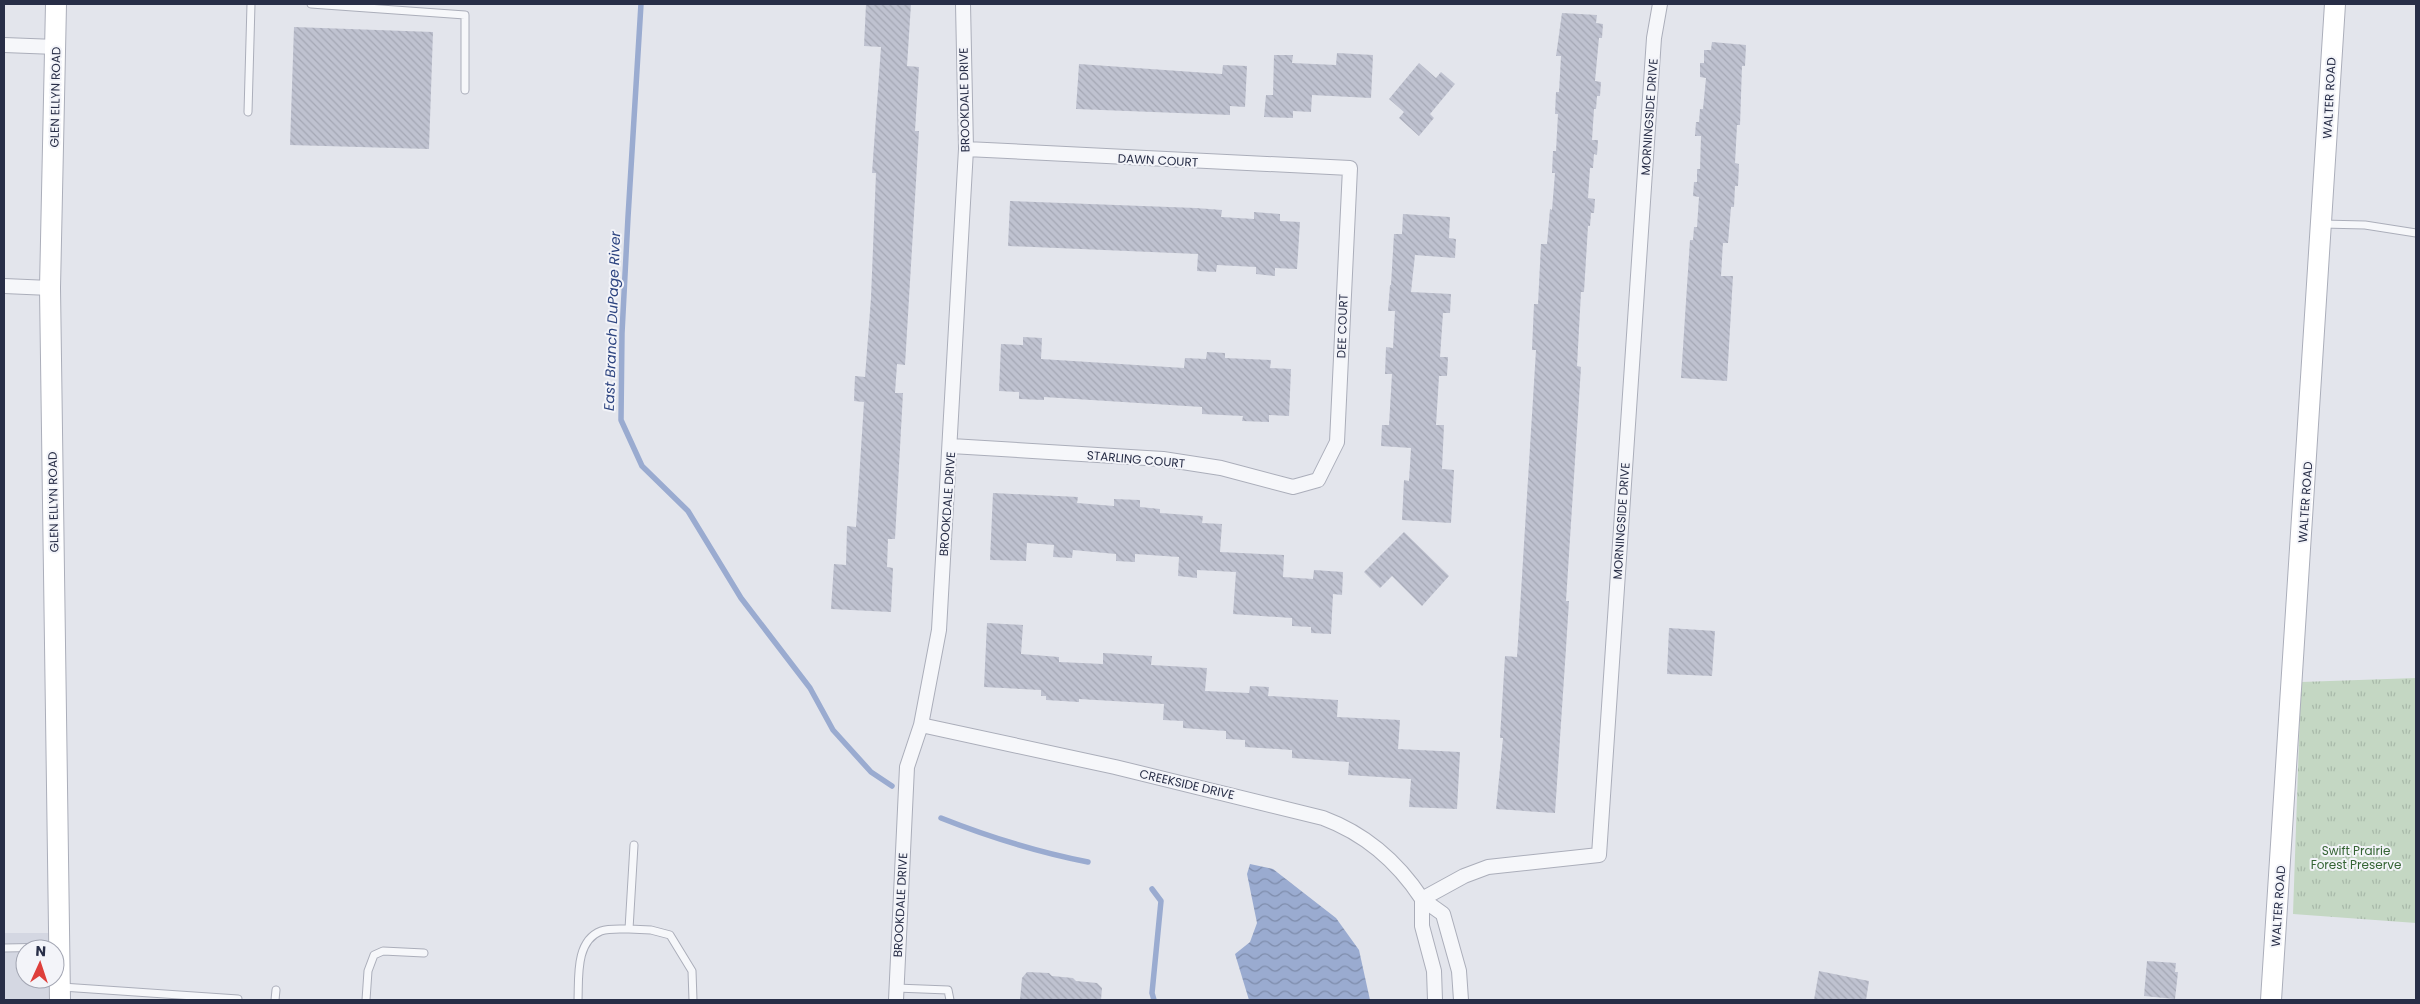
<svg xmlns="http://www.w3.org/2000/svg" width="2420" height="1004" font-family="Poppins,sans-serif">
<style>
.built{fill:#d4d7e2}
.park{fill:url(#park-tufts)}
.water{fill:url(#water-waves)}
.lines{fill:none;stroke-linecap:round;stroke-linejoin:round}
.stream{stroke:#9aabd0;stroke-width:5.5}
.building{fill:url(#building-back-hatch)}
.lane-casing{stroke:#abaeba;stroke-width:9}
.street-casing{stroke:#abaeba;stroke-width:16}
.secondary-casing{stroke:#abaeba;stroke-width:22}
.lane{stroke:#f6f7fa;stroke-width:7}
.street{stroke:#f6f7fa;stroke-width:14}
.secondary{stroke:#fff;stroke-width:20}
.labels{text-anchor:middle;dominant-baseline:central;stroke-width:4;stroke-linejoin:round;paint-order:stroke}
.street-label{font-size:12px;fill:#282e47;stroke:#f3f4f9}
.park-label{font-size:12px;fill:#356434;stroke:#f3f4f9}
.water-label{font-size:14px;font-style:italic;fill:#2d4480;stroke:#f3f4f9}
</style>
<defs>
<pattern id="park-tufts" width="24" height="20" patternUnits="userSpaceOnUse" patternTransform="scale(1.25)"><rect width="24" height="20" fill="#c4d7c3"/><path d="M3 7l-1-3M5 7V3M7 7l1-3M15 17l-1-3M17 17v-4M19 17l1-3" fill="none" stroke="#a8b9a9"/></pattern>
<pattern id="water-waves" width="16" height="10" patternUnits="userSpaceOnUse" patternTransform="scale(1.25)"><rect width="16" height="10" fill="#9aabd0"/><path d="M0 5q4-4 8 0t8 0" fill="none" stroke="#7e8cab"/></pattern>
<pattern id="building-back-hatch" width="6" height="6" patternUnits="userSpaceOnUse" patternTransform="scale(1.25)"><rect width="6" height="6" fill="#bfc2d0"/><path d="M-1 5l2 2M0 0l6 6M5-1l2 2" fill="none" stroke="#a4a7b4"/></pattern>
</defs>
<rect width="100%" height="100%" fill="#e3e5ec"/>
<path class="built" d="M4,933H51V949H25V979H52L53,1000H4Z"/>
<path class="park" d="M2416,678V923L2293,914L2301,682Z"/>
<path class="water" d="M1250,864L1273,869L1336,918L1359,950L1370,1000H1249L1235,954L1250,942L1257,923L1247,874Z"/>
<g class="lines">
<path class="stream" d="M641,4L628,217L622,333L621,420L642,466L688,511L741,598L810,688L833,730L871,772L892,786
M941,818C989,837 1037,852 1088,862
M1152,889L1161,901L1152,993L1154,1000"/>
</g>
<path class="building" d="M866,4H911L907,66L919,67L915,131H919L905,365L897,364L895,393H903L895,539H888L887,567L893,568L891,612L831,609L834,564L846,565L847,526L856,527L864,402L854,401L855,376L865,377L871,298L876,173H872L881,47L864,46Z
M1562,13L1597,15L1596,23L1603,24L1602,38H1599L1595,81L1601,82L1600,96H1597L1596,109H1594L1592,140H1598L1597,155L1594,154L1593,168H1590L1588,198L1595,199L1594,213H1591L1590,226H1588L1584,292H1581L1577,366L1581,367L1566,601H1569L1566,648L1555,813L1496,809L1503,738H1500L1505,656L1517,657L1536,350H1532L1534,304H1538L1541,244H1547L1550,209L1552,210L1555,173H1552L1553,151H1556L1558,114H1555L1556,92H1559L1561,56H1556Z
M294,27L433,32L429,149L290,145Z
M1712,42L1746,45L1745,66H1742L1740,125H1737L1735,163L1739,164L1738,186H1735L1734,207H1731L1728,243H1723L1721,276H1733L1727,381L1681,378L1690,240H1693L1694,227H1697L1699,197L1693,196L1694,182H1697V169H1700L1701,136H1695L1696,122H1699L1700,109H1703L1706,78L1700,77V63H1704V50H1711Z
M1337,53L1373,55L1371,98L1312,95L1311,112L1293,111V118L1264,117L1266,95H1273L1274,55H1293L1292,63L1336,65Z
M1419,63L1436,78L1441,72L1455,84L1430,114L1434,118L1419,136L1399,118L1404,112L1389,99Z
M1079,64L1222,74L1223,65L1247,66L1245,107L1230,106V115L1076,109Z
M1010,201L1196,208L1222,210L1221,217L1254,219V212L1280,214V221L1300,222L1297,269L1275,268V276L1256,274V267L1217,265L1216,272L1197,271L1198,254L1008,246Z
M1403,214L1450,217L1449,238L1456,239L1455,258L1415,255L1411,292L1451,294L1450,313H1443L1440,357H1448L1447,376H1439L1436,425H1444L1442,469L1454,470L1451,523L1402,520L1404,480L1409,481L1411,448L1381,446L1382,425H1389L1392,374H1385L1386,347L1393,348L1395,311H1388L1390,285H1391L1394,234H1402Z
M1023,337L1042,338L1041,359L1184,368L1185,358L1206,359L1207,352L1225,353V358L1271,360L1270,368L1291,369L1289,416L1269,415V422L1242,421L1243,416L1202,414V407L1044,397V400L1019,399V392L999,391L1001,344L1023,345Z
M993,493L1078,497L1077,503L1114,506V499L1140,500V507L1160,509V513L1203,516L1202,523L1222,524L1220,552L1284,555L1283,577L1313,579L1314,570L1343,572L1342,595L1333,594L1331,634L1311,633V627L1292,626V618L1233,614L1236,572L1197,570V578L1178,576L1179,557L1135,554V562L1116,561V554L1073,550L1072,558L1053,557L1054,545L1027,543L1026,561L990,560Z
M1404,532L1449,576L1422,606L1392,576L1380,588L1364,572Z
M987,623L1023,625L1021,654L1059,657V662L1103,664V653L1152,656L1151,665L1207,668L1205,691L1249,693L1250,686L1269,687L1268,696L1338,700L1337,717L1400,720L1398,749L1460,752L1457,809L1409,807L1411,779L1348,775L1349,762L1292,758V750L1245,747V740L1226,739V731L1183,728V721L1163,720L1164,704L1079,699V702L1046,700V696H1041V690L984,687Z
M1669,628L1715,631L1712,676L1667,674Z
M2147,961L2176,963L2175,972H2178L2175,999L2144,996Z
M1819,971L1869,981L1866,1000H1814Z
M1027,972L1049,973L1052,976L1073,978L1076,981L1097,983L1102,988L1101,1000H1020L1022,978Z"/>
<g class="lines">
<defs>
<path id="lane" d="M311,4L465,15V90
M248,112L251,4
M2322,224L2365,225L2416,233
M634,845L629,929L651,930L670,935L692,971L693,1000
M4,948L58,947
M62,987L238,999
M896,988L948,990L950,1000
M275,1000L276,990
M366,1000L368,971L374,955L383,951L424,953
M578,1000C579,978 575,941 601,931C609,928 621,929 629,929"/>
<path id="street" d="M4,45L56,47
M4,286L50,288
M951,446L1163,459L1221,468L1293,487L1318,480L1337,442L1350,168L966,149
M921,725L1115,767L1323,818C1366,834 1397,861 1422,899L1464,876L1488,867L1599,855L1654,38L1660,4
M896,1000L907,767L921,725L939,630L966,149L963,4
M1435,1000L1434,971L1422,926V899L1443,914L1459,971L1461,1000"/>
<path id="secondary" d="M56,4L50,288L60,1000
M2271,1000L2335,4"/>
</defs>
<use href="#lane" class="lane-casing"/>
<use href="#street" class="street-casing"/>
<use href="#secondary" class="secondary-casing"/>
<use href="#lane" class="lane"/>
<use href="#street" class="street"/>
<use href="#secondary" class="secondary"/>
</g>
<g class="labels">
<g class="street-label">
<text transform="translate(55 97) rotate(-89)">GLEN ELLYN ROAD</text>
<text transform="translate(2329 98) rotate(-87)">WALTER ROAD</text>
<text transform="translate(964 100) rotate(-91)">BROOKDALE DRIVE</text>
<text transform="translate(1649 117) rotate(-86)">MORNINGSIDE DRIVE</text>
<text transform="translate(1158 160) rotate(3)">DAWN COURT</text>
<text transform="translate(1342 326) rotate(-88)">DEE COURT</text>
<text transform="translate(1136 459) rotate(5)">STARLING COURT</text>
<text transform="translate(53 502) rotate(-91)">GLEN ELLYN ROAD</text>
<text transform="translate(2305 502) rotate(-86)">WALTER ROAD</text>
<text transform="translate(947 504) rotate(-86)">BROOKDALE DRIVE</text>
<text transform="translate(1621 521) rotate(-86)">MORNINGSIDE DRIVE</text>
<text transform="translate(1187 784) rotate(13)">CREEKSIDE DRIVE</text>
<text transform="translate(900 905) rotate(-87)">BROOKDALE DRIVE</text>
<text transform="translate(2278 906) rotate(-86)">WALTER ROAD</text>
</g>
<g class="park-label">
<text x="2356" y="850">Swift Prairie<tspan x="2356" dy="14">Forest Preserve</tspan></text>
</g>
<g class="water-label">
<text transform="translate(612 321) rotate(-88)">East Branch DuPage River</text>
</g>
</g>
<rect width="2420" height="1004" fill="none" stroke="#282e47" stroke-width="10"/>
<g transform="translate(40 964) rotate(3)"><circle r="24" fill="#f3f4f9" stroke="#a2a5b2"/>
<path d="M0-4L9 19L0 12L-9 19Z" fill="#de3f3b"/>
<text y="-8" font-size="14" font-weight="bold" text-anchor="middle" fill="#282e47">N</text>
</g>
</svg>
